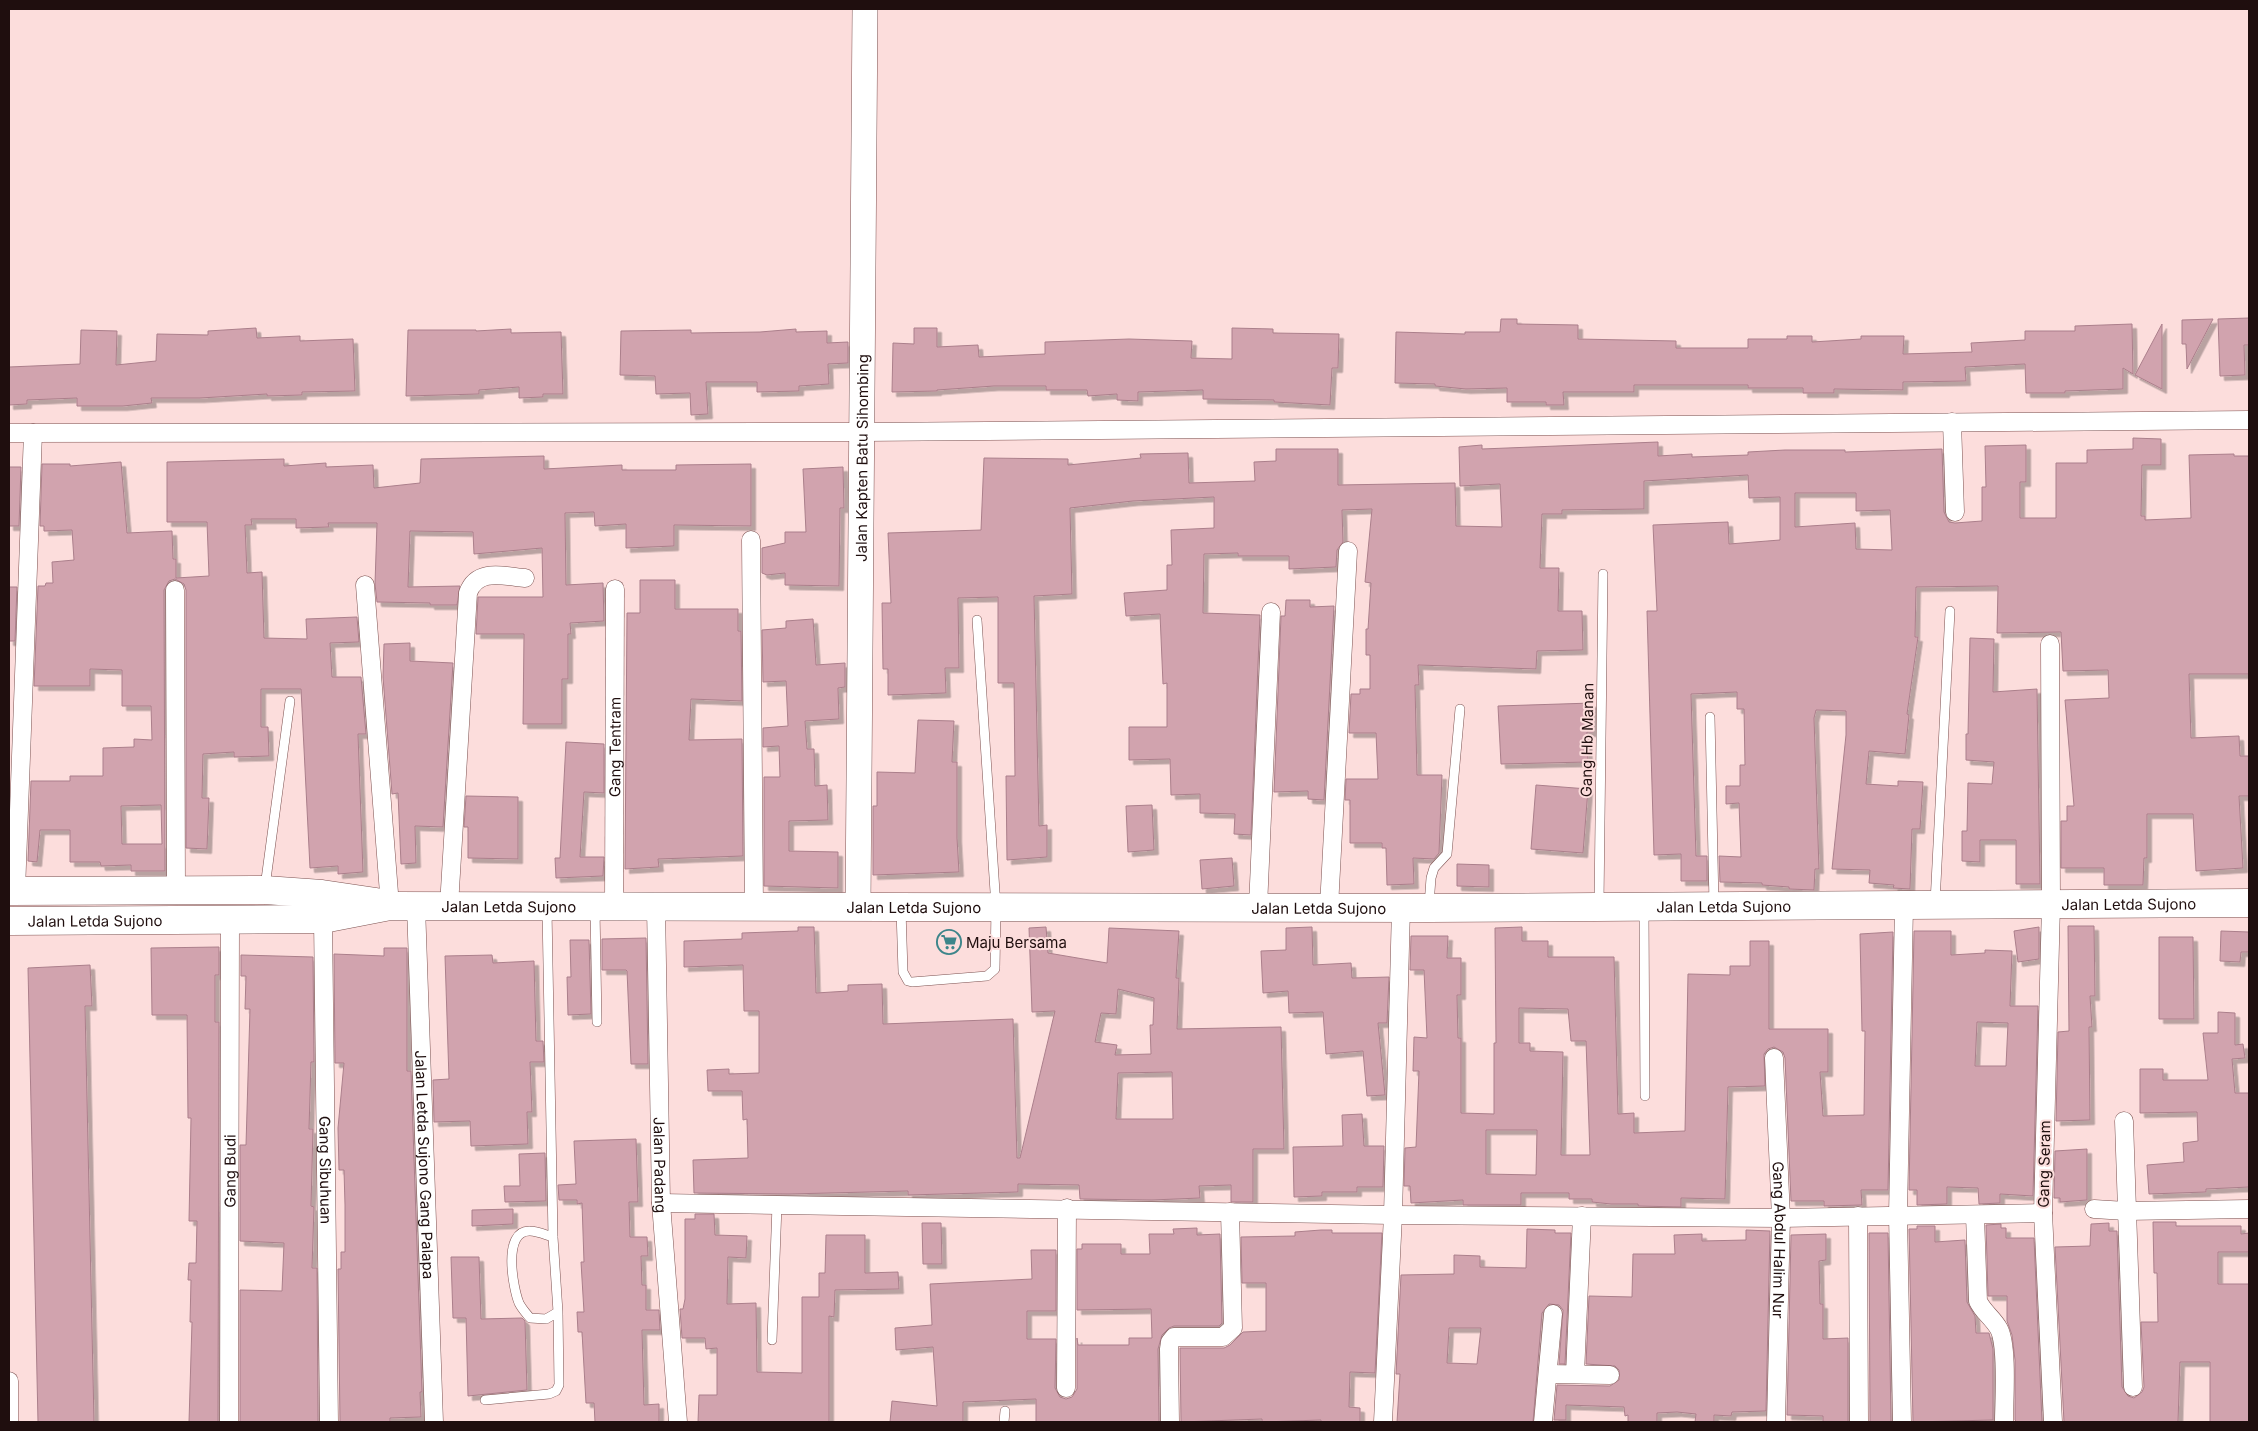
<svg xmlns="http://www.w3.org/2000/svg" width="2258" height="1431" font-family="Inter,sans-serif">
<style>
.building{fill:#d1a3ae;stroke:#ab7f8b;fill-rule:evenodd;filter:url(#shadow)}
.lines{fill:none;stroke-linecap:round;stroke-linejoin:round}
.lane-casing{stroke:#7d5251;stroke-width:10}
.street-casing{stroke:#7d5251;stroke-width:19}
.secondary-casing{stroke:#7d5251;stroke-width:26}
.highway-casing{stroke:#7d5251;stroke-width:29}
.lane{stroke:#fff;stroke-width:9}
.street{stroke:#fff;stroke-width:18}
.secondary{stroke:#fff;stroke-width:25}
.highway{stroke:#fff;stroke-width:28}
.labels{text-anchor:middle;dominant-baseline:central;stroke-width:4;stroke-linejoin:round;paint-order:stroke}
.street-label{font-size:15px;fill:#1f0e0e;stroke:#fcdddc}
.poi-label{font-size:15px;fill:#1f0e0e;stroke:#fcdddc;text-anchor:start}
</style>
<defs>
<filter id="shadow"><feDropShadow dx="4.5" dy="4.5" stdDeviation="0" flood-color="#0004"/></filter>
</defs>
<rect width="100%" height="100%" fill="#fcdddc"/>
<path class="building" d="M2249,318V345H2244L2245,375L2220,376L2218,319Z
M1501,319H1517V324L1578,325V339L1676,341V348H1748V339H1787V336H1812V342L1861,339V336H1904L1903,354L1972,352L1971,343L2025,340V331H2075V326L2132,324L2133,374L2123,368V389L2065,391V393H2026L2025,364L1965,367L1966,381L1903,382V390L1834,389V393H1803V388H1748V385H1634V392H1563L1564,405H1546V402H1507V388L1466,389L1435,386V384L1395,383L1396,332L1465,334V332H1500Z
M2213,319L2187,369L2186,344H2182V320Z
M2162,324V389L2135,375Z
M256,328L257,338L300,336V341L353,339L355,391L302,392V395L267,396V394L200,398H151L152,403L123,406H77V398L27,400V404L9,405V367L80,364L81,330L117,331L116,365L156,361L157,334L208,335V331Z
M914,328H937V347L978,345L979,357L1045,354V342L1129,339L1192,341L1191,358L1232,359V328L1273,329V333L1339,334L1338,368H1332L1330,405L1274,402V400L1203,399V390L1138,392V401L1117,400V394L1088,396L1087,390H1046V386H994L937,390V391L892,392L893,343L914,344Z
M511,329V333L561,332L563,394H543V397L519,398V387L479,390V394L406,396L408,330H476V331Z
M796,329V332L827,331V343L848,342V363L828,364L829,384L799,386V391L757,392V382H706L708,414L691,415L690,393L656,394L655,376L620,375L621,331L691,330V333L760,332Z
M2133,438L2161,439V465H2142L2141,516H2145V520L2191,518L2189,455L2234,454V456H2249V674H2189L2191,738L2239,736L2240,756H2249V796H2239L2243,868L2196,871L2193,814H2147V858H2144L2143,885H2104V868H2061V821H2067V806H2074L2065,700L2109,698L2108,670L2063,671L2061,632L1997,633L1998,586L1916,587L1915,637H1918L1907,714L1909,715L1905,754L1869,751L1866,784L1898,786V781L1923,782L1920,829H1912L1910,889L1893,888L1894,885L1869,883L1870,870L1832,869L1846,735V711L1816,710L1814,718L1819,869H1815L1814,890L1789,889V887L1762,885V883L1720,882L1719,856L1741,857L1739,803L1726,804V786H1740V765H1745L1744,709H1737V692L1691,694L1696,856H1707V881H1681V854L1654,855L1647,611H1657L1653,525L1728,522L1729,544L1780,540V497L1749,498L1748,475L1644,481V509L1562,510V514H1542L1540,568H1559L1558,611H1582L1583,650L1537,651L1536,669L1418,665L1419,685H1415L1417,775H1442L1439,853L1434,859L1413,858L1414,884L1387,885L1386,848H1382V843H1350V800H1345L1346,779H1378L1376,733H1349L1351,694H1360V689H1370V655H1366V629H1368L1371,583L1365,582L1372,509L1342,510L1343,542L1337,550L1336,567L1289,569V556H1238V553L1204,554L1203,613L1260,615L1251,835L1234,834L1235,814L1200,813V794L1171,795L1170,759L1129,760V727H1167V683L1163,684L1160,614L1126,616L1124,593L1167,590V565H1172L1171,530L1214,528V497L1133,501L1070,508L1072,594L1034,596L1039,826L1047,825V857L1007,860L1006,776H1015L1014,683H998V597L958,598L959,668H945L946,693L888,695V669H883L882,603H891L888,533L981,530L984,458L1068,459V465L1141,458L1140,454L1188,453L1189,483L1255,481L1254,462L1276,461V449H1338V485L1455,483L1456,526L1502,527L1500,484L1460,486L1459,447L1482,445V449L1658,442V456L1692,454V457L1748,455V452L1785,450H1845V452L1942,449L1944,512L1949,522L1955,523L1982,521V487H1986L1985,446L2026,445V482H2020V518H2056V463H2087V450L2133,449ZM1795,493H1856V511L1890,510L1892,550L1856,549L1855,523L1795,527Z
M544,456V469L622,465V470H676V465L751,464V526L674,525V546L626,548V524L595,526L594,512L565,513L566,585L603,583L604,621L570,623L571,634H568V679H562V724H523L524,634H476L478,597H543L542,548L474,554L473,532L410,531L408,587L460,586L457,605H430V603L377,602L375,584L377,523H328L329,527L296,528V519H251L252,525H245L247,573L262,572L264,638L307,639L306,619L357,617L359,642L330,643L332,677H361L366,734H358L363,872L338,874V866L310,868L301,689H261V727H268L269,756L234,757V752L203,754L202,798H209L207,849L186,848V590L184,584L175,579L169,581L164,590L165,871H131V865L101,866L100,862H70V830H40L37,862L28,861L31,781H70V776H103V748L134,747V739L152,740L151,706H122V670L90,669V686H34L38,586H45L46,583H53L52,562L74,560L72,530L44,531V526H40L42,464H70V466L121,462L127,533L172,531L173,559H176V578L209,576L207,522H167V462L284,459V466L326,463V467L373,465L374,488L420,483L421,459ZM161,805L162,844H122L121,806Z
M9,467H21L19,526H9Z
M843,467L844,508H840L839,586L785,585V573L767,575L762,573V548L785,543V532H806L803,469Z
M640,580H675V609H738V631H741L742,701L691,699L689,740L742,739L743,856L658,859L659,867L625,869L627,613H640Z
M9,587H17L15,641H9Z
M1286,600H1310V607L1334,606L1324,800L1308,799V791L1274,792L1281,616H1285Z
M813,619L816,665L845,663V687L838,688L839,719L805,721L807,749H814L815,786L827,785L828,820L789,821V851L838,852V888L764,886V777H780L779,746L763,747V728L788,726L786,681L763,682L762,630L786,628V621Z
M1970,638L1994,639L1993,692L2037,689L2040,884H2016V840H1980V862L1962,861V831H1967L1968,783L1992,784L1994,762L1966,760V734H1968Z
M410,643V661L453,663L443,827L415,826L416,863L401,864L398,793L392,794L383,677L384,644Z
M1592,703L1593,732H1587L1588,762L1501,764L1498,706Z
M918,720L954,721L952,762H957V838L959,872L873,875V806H877V772L915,773Z
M566,742L604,744V793L584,792L580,857H604L603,876L556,878L555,858H560Z
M1536,785L1588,789L1583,853L1531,849Z
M466,796L518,797V859L468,858V827H464Z
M1152,805L1154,850L1128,852L1126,806Z
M1232,858L1234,886L1202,889L1200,860Z
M1457,864L1489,865V887L1457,886Z
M2068,926H2094L2095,996H2090L2092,1027H2089L2090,1120L2056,1121L2058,1032L2069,1031Z
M798,927H814L816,993L848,991V985L882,984L883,1024L1013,1019L1017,1158H1020L1055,1011L1032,1012L1029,928L1046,927L1048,953L1107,963L1109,928L1179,931L1176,978H1179L1177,1029L1281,1027L1284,1149H1253V1202H1231V1185L1199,1186L1200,1198L1152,1200L1080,1199L1079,1185L1018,1184V1192L908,1195V1191L789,1194L694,1193L693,1160L748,1158L747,1119L743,1120L742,1091H708L707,1070L729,1069V1074L759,1073V1011H744L743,965L684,967V941L742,939V933L798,931ZM1118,989L1154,998L1153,1025H1150L1151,1054L1115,1055L1117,1045L1095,1042L1101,1013L1116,1014ZM1172,1072L1173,1119H1116L1118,1073Z
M1312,927L1313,965L1351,963L1352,978L1389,977L1387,1023H1378L1385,1095L1367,1096L1363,1051L1326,1054L1323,1012L1289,1013L1288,991L1263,993L1261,951L1286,950V928Z
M1522,927V941H1548V957H1614L1618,1114L1634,1113V1133L1685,1131L1688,974L1730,975V966H1750V941H1769V1029H1828V1072H1820L1823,1116L1864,1115L1865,1031H1862L1860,934L1893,932L1888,1190H1861L1862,1205L1824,1206V1201H1791L1785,1058L1783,1052L1774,1047L1768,1049L1764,1054L1765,1086L1728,1087L1725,1199L1681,1198V1207L1638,1206V1204H1611L1592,1202V1199H1569V1193H1521V1205H1463V1200L1411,1203L1410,1186H1404L1405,1148L1416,1147L1419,1071H1413L1414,1037L1427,1038L1424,970H1410L1411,936H1448L1447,958H1461V995H1457L1458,1038H1461V1113L1494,1114V1043H1496L1495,928ZM1519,1008L1568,1009L1571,1041H1586L1590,1155H1561L1563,1052L1530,1051V1043H1519ZM1486,1130H1537L1536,1175L1486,1174Z
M2039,927V959L2018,962L2014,931Z
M1914,931H1951V955L1985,953V950L2012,951L2010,1006H2038L2033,1196L2000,1194V1203L1979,1204L1978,1188L1947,1187V1204L1917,1205V1190H1909ZM1977,1022L2008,1023L2006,1066H1975Z
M2221,931L2249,932V952H2241L2240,962L2220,961Z
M2159,937H2193L2194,1019H2159Z
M646,938L648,1064H631L627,971L626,970H602V939Z
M570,940H589L591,1014L568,1015L567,977H571Z
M219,947V975H215V1022H219L218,1422H189L192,1322H190L191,1280H188L189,1263H196L197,1221H189L191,1118H188L187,1015H152L151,948Z
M384,948H407V1071H411L422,1392H420L421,1417L390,1418V1422H340L338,1269H341V1252H345V1205L344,1170H339L338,1128L344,1063H335L334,958V954L384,956Z
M241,955L313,957L314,1062H311L309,1129H313L311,1206L314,1207L312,1268H317L318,1422H240V1290L282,1291L284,1243L240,1241V1145H246L250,1009H245L246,976H241Z
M492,955L493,963L534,961L536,1041H543L544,1062H530L532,1112H527L528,1144L471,1146L470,1121L434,1122L433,1080L449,1079L445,956Z
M90,965L92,1006H85L94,1422H38L28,968Z
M2218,1012L2235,1013V1045L2243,1044L2245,1058L2232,1059L2235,1093H2249V1187L2206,1189V1192L2149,1194L2147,1165L2184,1162L2183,1143L2198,1141L2197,1112L2140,1113V1069H2163V1080H2208L2203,1033H2218Z
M1362,1114L1364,1146H1384L1383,1187H1357V1192H1322V1196L1294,1197L1293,1147L1343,1146L1342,1115Z
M636,1139L638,1202H629L630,1237H647L648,1256H641L642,1285H646V1310H659L660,1330H642L644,1405L659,1404V1422H595L594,1403H586L582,1332H578L577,1312H584L581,1262H584L582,1203L577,1204V1200H559L558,1185L576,1184L574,1141Z
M2087,1149V1200L2060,1202V1198H2054L2055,1151Z
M545,1153L546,1201L505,1202L504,1186H520L519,1154Z
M513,1209V1224L472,1226V1210Z
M695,1214H714L715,1235L747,1236L746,1258L728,1257L727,1304L756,1303L757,1372L802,1373V1297H819V1273H825L826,1235H865V1273L898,1272L899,1289L835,1290L834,1317L829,1316V1422H698L699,1395H717V1348L706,1349L705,1338H682L680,1309H683L685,1299V1219H695Z
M2153,1222H2176V1226H2241V1234L2249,1233V1252H2218V1284H2249V1422H2210V1362H2180L2178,1422H2064L2055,1247L2090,1246L2091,1224L2109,1223V1231H2117L2122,1387L2128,1396L2134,1398L2142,1392L2144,1387L2141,1322H2158L2157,1273H2154Z
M922,1223H941L942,1264H923Z
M2001,1224V1228H2006V1238H2034L2042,1422H2017L2015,1420V1360L2012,1335L2007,1321V1296H1988L1986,1225Z
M1917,1226H1935V1242L1965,1240L1967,1302L1975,1316L1976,1333H1989L1993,1349V1420L1913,1422L1909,1229H1917Z
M1197,1228V1235L1220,1234L1222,1323L1219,1326H1174L1169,1328L1162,1335L1158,1349L1159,1422H1036V1399L963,1402V1422H890L892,1401L937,1406L933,1347L896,1350L895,1328L932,1325L930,1284L1032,1279L1031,1250H1056V1311H1027V1339H1056L1055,1388L1060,1397L1066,1399L1072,1397L1077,1389V1338L1078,1345H1129V1338H1152L1151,1309L1077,1310V1249H1082V1244H1121V1254H1150L1149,1234H1174L1173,1229Z
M1527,1229L1555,1230V1233H1571L1565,1364H1559L1563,1310L1559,1305L1549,1304L1542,1313L1533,1422H1397L1400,1374H1396L1401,1275L1454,1274V1255L1480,1256V1267L1526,1268ZM1449,1328H1481L1477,1364L1447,1363Z
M1321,1230H1332V1233H1382L1375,1373L1350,1372L1349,1407L1360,1408V1422H1321V1420L1262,1422V1419L1181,1422L1180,1348H1224L1230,1345L1243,1332L1266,1331V1283H1242L1241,1237L1295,1236V1232Z
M1746,1230L1770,1231L1766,1411L1732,1412L1731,1416L1714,1415V1422H1695L1696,1414L1677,1412L1657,1413V1422H1628V1415L1625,1416L1624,1407L1566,1405V1420H1554L1557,1385L1610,1386L1619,1380V1370L1615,1366L1586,1364L1589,1296L1632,1297L1633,1254H1675L1674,1235L1702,1234V1241L1746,1240Z
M1869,1233H1888L1891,1422H1870Z
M1826,1234V1260L1819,1261L1820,1304H1823V1339L1848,1338V1422H1823V1416L1787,1415L1791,1235Z
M451,1257H479L481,1319L522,1318L525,1321L527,1390L468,1396L466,1318H453Z"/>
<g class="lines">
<defs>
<path id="lane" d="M1710,717L1714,904
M265,887L290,701
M1935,903L1950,611
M1599,904L1603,574
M1429,905L1431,878L1434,868L1447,854L1460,709
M595,909L597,1022
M1644,909L1645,1096
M901,910L903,972L908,981L912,982L987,976L995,969L996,907L977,620
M553,1237C546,1235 537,1231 530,1231C502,1230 513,1288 519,1303C522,1309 526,1313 530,1318L546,1319L558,1312
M772,1340L777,1205
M485,1400L549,1394L556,1391L559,1385L558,1312L553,1237L547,910
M1004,1422L1005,1411"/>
<g id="street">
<path d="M1952,422L1955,512"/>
<path d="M9,433L862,432L2249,420"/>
<path d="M751,540L754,906"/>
<path d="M365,585L390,906"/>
<path d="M175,590L176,890"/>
<path d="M2050,644L2051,905L2043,1213L2053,1422"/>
<path d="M16,891L33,433"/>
<path id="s1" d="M416,906L434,1422"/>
<path d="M449,906L468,593C477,568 503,576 525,578"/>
<path id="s2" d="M614,906L615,589"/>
<path id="s3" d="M656,906L661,1203L678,1422"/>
<path d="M1258,907L1271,612"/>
<path d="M1329,907L1348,551"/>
<path id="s4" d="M323,919L329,1422"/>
<path id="s5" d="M1774,1058L1781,1218L1776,1422"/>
<path d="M2124,1121L2133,1387"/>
<path d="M661,1203L1393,1215L1781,1218L2043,1213"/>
<path d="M2094,1209L2126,1211L2249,1209"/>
<path d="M1975,1215L1978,1301C1983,1312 1993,1318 1999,1329C2008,1346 2004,1401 2004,1422"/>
<path d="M1858,1216L1859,1422"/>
<path d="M1548,1374L1610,1375"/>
<path d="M1575,1374L1582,1216"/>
<path d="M9,1381V1422"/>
<path d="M1066,1388L1067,1208"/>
<path id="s6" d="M229,1422L230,919"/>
<path d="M1170,1422L1169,1349L1170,1342L1174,1337H1223L1233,1328L1230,1212"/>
<path d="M1383,1422L1393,1215L1401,908"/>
<path d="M1543,1422L1553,1314"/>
<path d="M1902,1422L1898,1215L1904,906"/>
</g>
<g id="secondary">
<path id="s7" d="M858,907L865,9"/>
</g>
<g id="highway">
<path d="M9,891L265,890L322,894L376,902"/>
<path id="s8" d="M9,921L323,919L390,906L1428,908L2249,903"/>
</g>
</defs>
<use href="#lane" class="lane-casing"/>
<use href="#street" class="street-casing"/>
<use href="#secondary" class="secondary-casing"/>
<use href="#highway" class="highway-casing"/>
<use href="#lane" class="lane"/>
<use href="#street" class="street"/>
<use href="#secondary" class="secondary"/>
<use href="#highway" class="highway"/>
</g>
<defs>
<symbol id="supermarket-ring" viewBox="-11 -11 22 22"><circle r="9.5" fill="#fcdddc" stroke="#3d858a" stroke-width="1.5"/><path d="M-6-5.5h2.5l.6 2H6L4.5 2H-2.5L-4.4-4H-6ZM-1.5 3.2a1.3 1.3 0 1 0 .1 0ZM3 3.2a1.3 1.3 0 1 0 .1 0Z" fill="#3d858a"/></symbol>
</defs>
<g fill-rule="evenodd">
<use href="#supermarket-ring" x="935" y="928" width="28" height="28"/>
</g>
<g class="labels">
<g class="street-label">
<text stroke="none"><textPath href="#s7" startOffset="449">Jalan Kapten Batu Sihombing</textPath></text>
<text transform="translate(1587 740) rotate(-89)">Gang Hb Manan</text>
<text stroke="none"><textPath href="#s2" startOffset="159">Gang Tentram</textPath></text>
<text stroke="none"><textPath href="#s8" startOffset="2121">Jalan Letda Sujono</textPath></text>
<text stroke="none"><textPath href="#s8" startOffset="501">Jalan Letda Sujono</textPath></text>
<text stroke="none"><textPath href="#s8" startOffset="1716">Jalan Letda Sujono</textPath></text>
<text stroke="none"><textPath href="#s8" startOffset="906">Jalan Letda Sujono</textPath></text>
<text stroke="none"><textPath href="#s8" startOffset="1311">Jalan Letda Sujono</textPath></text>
<text stroke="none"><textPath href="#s8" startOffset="86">Jalan Letda Sujono</textPath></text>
<text stroke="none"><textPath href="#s1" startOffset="259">Jalan Letda Sujono Gang Palapa</textPath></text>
<text stroke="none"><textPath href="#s3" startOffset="259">Jalan Padang</textPath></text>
<text transform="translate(2044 1164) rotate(-89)">Gang Seram</text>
<text stroke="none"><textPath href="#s4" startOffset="251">Gang Sibuhuan</textPath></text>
<text stroke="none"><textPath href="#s6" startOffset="251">Gang Budi</textPath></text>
<text stroke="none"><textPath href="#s5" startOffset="182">Gang Abdul Halim Nur</textPath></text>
</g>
<g class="poi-label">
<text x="966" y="942">Maju Bersama</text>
</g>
</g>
<rect width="2258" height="1431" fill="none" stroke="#1f0e0e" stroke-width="20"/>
</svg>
